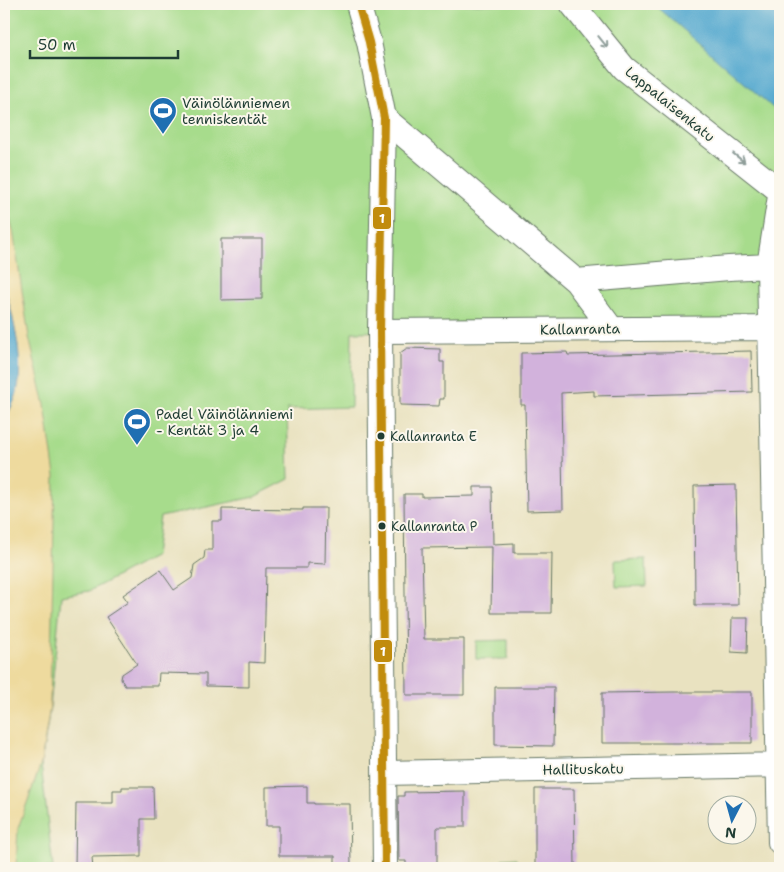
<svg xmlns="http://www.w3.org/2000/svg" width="784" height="872" font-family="'Shantell Sans',sans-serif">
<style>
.green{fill:#a7dc8c;stroke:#638c60}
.sand{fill:#eeda9e;stroke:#868c69}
.water{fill:#52a8cf;stroke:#387282}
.building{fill:#d2b2dc}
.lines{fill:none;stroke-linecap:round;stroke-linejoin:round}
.minor-casing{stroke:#667765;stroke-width:26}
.minor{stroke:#fff;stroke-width:24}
.bus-1-casing{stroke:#fbf7ec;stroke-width:11}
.bus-1{stroke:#c18c0d;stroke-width:8}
.oneway{stroke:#8f9e9a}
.bus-dot{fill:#1f3d34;stroke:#fbf7ec;stroke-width:2}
.labels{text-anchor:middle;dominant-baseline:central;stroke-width:4;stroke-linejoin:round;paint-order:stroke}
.bus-label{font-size:13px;fill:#1f3d34;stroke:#fbf7ec;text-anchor:start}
.poi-label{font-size:14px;fill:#1f3d34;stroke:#fbf7ec;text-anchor:start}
.street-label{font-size:14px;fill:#1f3d34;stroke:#fbf7ec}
.line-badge{stroke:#fbf7ec;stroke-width:2}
.badge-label{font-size:14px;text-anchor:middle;font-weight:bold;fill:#fff}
</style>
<rect width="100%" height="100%" fill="#fbf7ec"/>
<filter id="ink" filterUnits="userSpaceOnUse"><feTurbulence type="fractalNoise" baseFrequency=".02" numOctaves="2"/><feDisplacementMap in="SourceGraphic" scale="10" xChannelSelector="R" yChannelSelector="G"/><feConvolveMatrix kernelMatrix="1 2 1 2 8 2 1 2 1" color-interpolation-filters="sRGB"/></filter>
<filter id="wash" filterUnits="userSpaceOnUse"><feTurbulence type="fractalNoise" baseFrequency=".0096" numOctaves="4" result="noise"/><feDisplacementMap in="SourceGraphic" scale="20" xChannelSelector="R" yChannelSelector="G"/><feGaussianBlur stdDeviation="1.12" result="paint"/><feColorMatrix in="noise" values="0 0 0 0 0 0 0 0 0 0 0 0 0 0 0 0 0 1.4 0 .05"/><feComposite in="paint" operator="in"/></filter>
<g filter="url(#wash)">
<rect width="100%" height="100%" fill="#e9e2c0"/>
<path class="green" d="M4,4H780V325L352,332L351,407L287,409L289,479L254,497L160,517L155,556L89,591L61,596L50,707L41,764L53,868H4V424L19,371L4,286Z
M646,559L647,586L616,587L615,560Z
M508,640V659H476V641Z
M517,858L518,868H502V859Z"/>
<path class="sand" d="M4,201L13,230L29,337L45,405L55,476L50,707L41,764L18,828L16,868H4V424L16,394L19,371L18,347L12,313L4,286Z"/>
<path class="water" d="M654,4H780V114Z
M4,286C13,317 26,363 16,396C13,405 7,414 4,424Z"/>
<g id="blocks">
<path class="building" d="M221,239H262V299L221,300Z
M407,348L440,349V362H444V399H440L439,406L400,405V353Z
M751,351L752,392L594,396V391L561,393L563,510L527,511L525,405H521V353L567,352L568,355Z
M736,485L738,605H695L694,486Z
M474,487H492L493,544L514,543V553H552L551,613H491L492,547L422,548L424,639H464V695H406L404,494H422V497L474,496Z
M303,508H326L325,564L307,563V568H266L264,663L249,662V687L206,686V674L159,673L158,686H125L121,679L122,674L137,664L106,617L128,602L123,595L160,570L174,590L192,578L194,565L204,558L205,550H212V521H222V509L303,510Z
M732,618H748L747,653L731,652Z
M495,687H554L553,746L495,745Z
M673,692H752V743H602V693Z
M307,786V803H314V804H350L351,868H335V856H279V826H266V787Z
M122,787H153L154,819H141V856L92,857L93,868H75L76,803H113V790H122Z
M535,789H574L575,868H535Z
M465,791V827H437V868H406V861H399L398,796H404V792Z"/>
</g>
</g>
<g filter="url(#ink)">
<use href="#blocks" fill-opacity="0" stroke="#667765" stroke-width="1"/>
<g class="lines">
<defs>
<path id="minor" d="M358,4L369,42L384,118L380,331L385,868
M572,4L624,68L780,191
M384,118L576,281L611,328
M780,196L769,266L780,842
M576,281L729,268L769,266
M380,331L780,328
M385,773L780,765"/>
</defs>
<use href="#minor" class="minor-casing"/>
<use href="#minor" class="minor"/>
<defs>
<path id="bus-1" d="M358,4L369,42L384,118L380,331L385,868"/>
</defs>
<use href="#bus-1" class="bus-1-casing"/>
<use href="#bus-1" class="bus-1"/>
</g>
<defs><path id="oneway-shaft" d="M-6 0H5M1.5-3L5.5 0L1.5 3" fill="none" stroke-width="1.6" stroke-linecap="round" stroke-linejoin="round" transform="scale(1.25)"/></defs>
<g class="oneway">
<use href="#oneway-shaft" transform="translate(603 42) rotate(51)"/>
<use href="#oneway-shaft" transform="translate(739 158) rotate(38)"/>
</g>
</g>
<defs>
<symbol id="stadium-pin" viewBox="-11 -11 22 30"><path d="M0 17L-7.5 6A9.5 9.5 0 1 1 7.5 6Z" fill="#1f6fb2" stroke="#fbf7ec"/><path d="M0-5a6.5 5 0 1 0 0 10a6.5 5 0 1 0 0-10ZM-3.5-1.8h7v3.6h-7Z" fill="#fff"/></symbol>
</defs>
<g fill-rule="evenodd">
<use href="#stadium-pin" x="147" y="95" width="32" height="43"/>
<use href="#stadium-pin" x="121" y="406" width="32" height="43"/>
</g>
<g class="bus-dot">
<circle cx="381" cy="436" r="4.5"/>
<circle cx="382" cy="526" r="4.5"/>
</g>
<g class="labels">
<g class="bus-label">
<text x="390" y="436">Kallanranta E</text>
<text x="391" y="526">Kallanranta P</text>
</g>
<g class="poi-label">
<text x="182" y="103">Väinölänniemen<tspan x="182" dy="16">tenniskentät</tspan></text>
<text x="156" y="414">Padel Väinölänniemi<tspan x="156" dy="16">- Kentät 3 ja 4</tspan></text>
</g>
<g class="street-label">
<text transform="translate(670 104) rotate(39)">Lappalaisenkatu</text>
<text transform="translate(580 329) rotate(-1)">Kallanranta</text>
<text transform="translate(583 769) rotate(-1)">Hallituskatu</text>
</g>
</g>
<g class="line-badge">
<rect x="372" y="206" width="20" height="24" rx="5" fill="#c18c0d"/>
<rect x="373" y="639" width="20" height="24" rx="5" fill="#c18c0d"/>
</g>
<g class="badge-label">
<text x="382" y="223">1</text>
<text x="383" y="656">1</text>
</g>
<rect width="784" height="872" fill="none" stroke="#fbf7ec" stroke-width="20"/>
<g transform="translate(732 820) rotate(186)"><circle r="24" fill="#fbf7ec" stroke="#a3ada2"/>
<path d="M0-4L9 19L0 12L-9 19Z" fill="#1f6fb2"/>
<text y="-8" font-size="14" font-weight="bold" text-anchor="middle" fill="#1f3d34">N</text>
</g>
<path d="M30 50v8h148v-8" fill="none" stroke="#1f3d34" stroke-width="2.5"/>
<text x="38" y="50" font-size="15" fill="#1f3d34" stroke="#fbf7ec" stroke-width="4" paint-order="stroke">50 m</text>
</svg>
